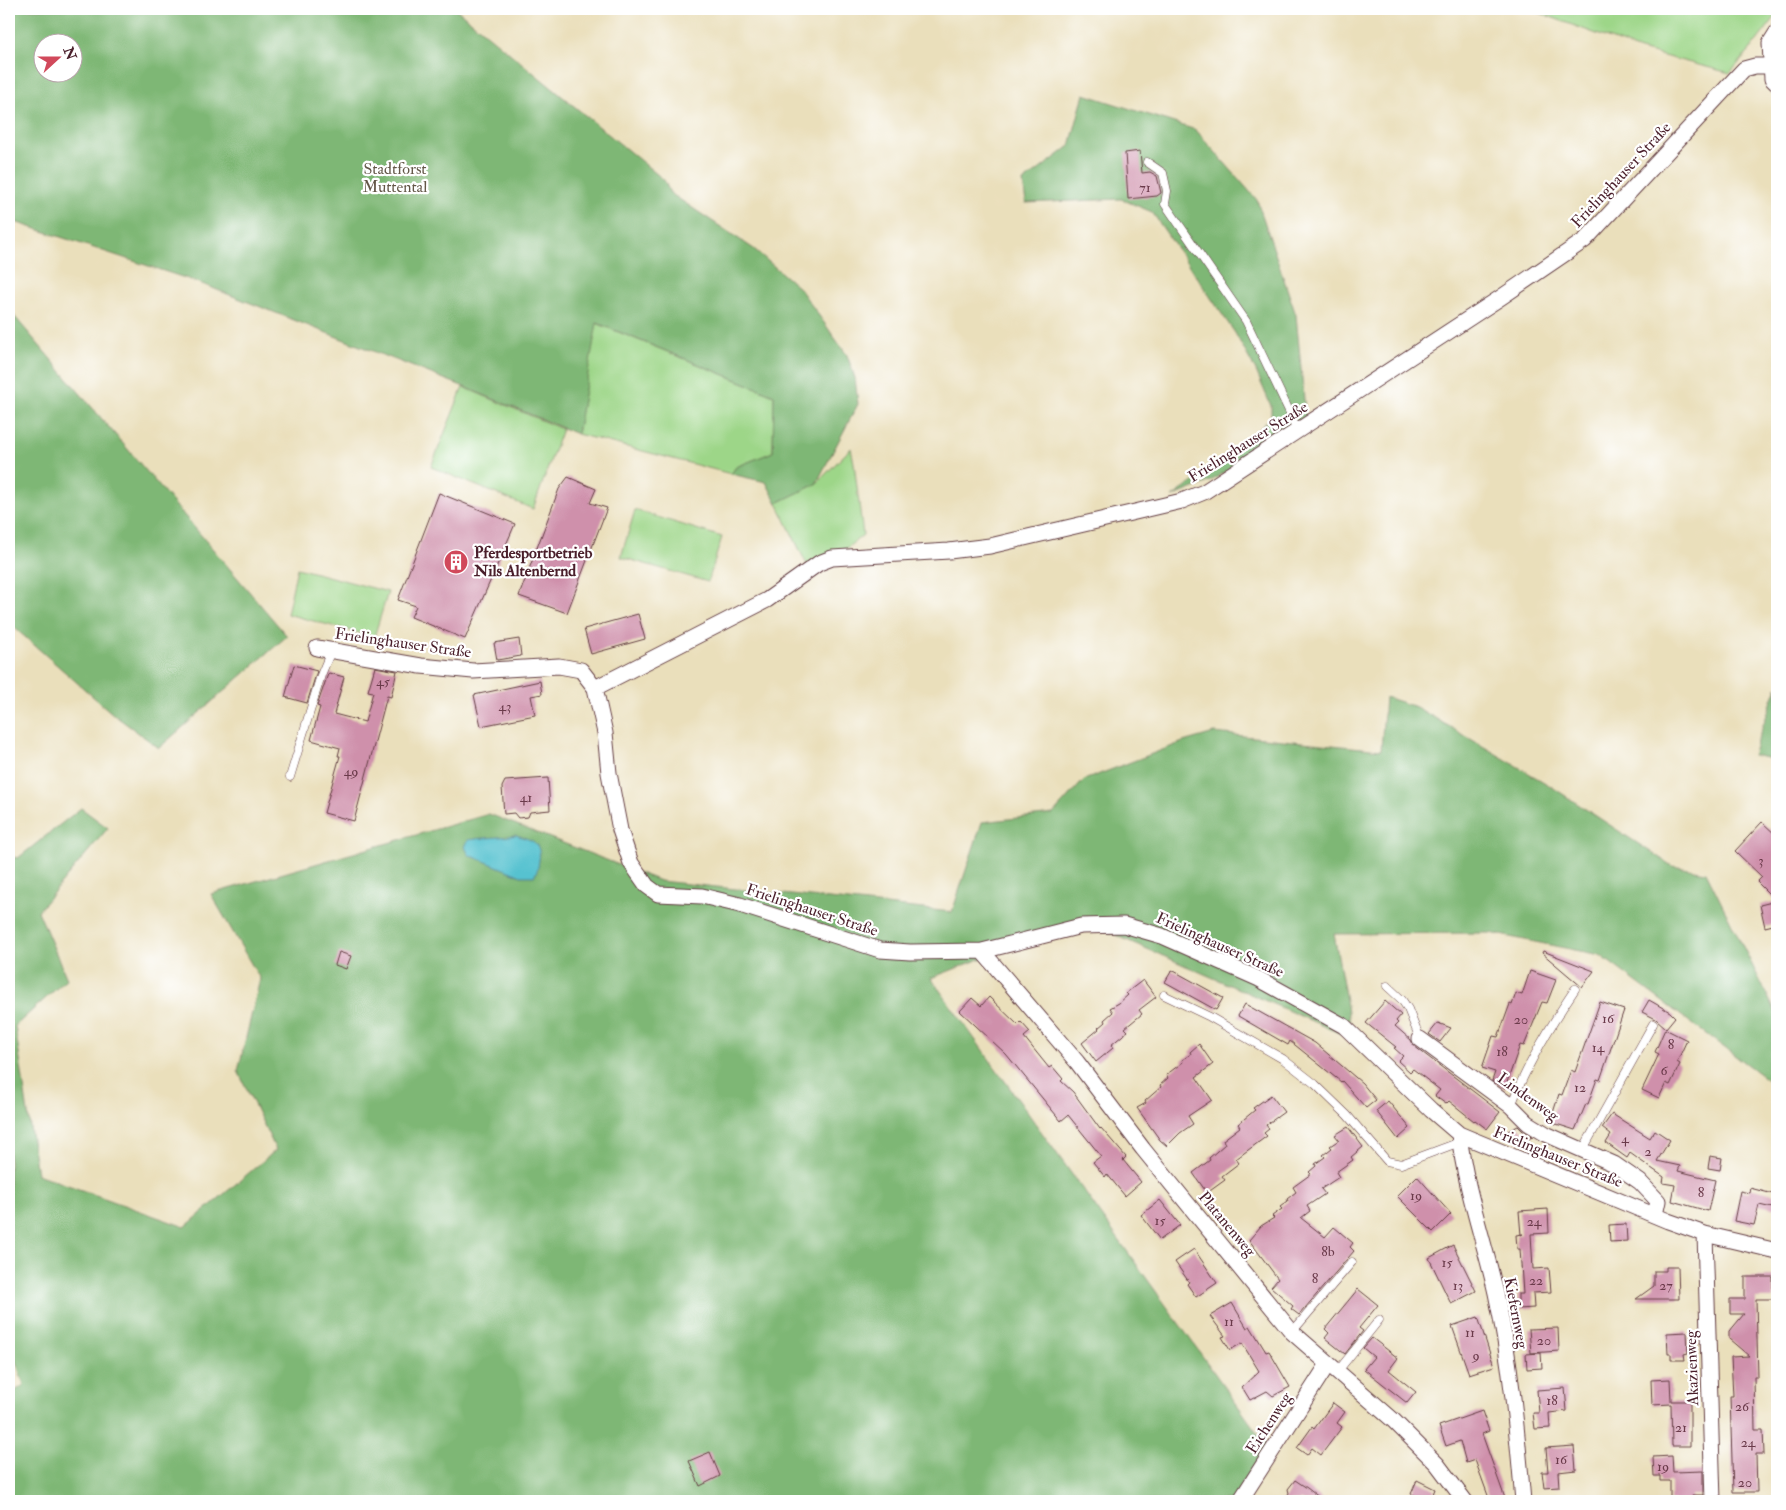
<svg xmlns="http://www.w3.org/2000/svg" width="1786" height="1510" font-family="'IM FELL Double Pica',serif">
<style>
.green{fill:#9dd688;stroke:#747a5a}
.forest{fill:#7eb774;stroke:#646b50;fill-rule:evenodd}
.water{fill:#56c2d0;stroke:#50707e}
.building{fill:#cf90ab}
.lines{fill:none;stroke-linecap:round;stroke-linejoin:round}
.lane-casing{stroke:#623c41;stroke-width:9}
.street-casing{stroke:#623c41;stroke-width:17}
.lane{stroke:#fff;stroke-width:8}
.street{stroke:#fff;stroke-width:15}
.labels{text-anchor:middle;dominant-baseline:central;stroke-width:4.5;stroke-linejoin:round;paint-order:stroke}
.number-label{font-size:14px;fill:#6b3b4b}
.park-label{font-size:16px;fill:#635647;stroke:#fff}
.street-label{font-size:16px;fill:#4a1f2b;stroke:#fff}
.poi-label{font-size:16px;font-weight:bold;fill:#4a1f2b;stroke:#fff;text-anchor:start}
</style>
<rect width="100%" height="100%" fill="#fff"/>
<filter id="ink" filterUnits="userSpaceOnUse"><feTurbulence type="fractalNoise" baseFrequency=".02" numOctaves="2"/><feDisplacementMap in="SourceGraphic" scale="10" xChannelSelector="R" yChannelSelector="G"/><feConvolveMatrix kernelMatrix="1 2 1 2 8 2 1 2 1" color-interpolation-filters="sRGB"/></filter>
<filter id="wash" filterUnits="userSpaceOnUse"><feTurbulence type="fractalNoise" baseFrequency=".0096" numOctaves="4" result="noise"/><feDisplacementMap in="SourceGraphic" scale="20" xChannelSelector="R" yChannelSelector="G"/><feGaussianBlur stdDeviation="1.12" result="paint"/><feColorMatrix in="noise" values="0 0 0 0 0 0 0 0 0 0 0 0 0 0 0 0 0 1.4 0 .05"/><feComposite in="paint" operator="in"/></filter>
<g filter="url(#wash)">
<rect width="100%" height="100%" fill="#eadfbb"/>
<path class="green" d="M1529,9H1777V15L1746,55L1730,73L1640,50Z
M596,323L774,395L773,452L736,467L731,474L577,434Z
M463,387L562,429L533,509L431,467Z
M851,448L854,463L863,535L843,551L808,567L777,503L816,484Z
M635,510L722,537L708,582L621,557Z
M297,568L388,592L374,637L287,614Z"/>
<path class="forest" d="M9,9H456L664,180L670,193L754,249L800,289L847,355L855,378L858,404L816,484L777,503L766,482L731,474L736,467L773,452L774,395L597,323L577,434L462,386L197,282L9,220ZM42,42H72V72H42Z
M1084,94L1196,130L1257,200L1296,315L1306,420L1211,481L1172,497L1226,459L1271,418V406L1256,371L1235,333L1152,212L1121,199L1026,203L1023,182L1070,146Z
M9,310L287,636L159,748L114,715L9,623Z
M1777,687V760L1752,755Z
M1385,697L1416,707L1549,785L1672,866L1706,872L1777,1015V1087L1600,955L1490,933L1334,934L1353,1039L1081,920L931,978L1269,1449L1234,1501H9V1395L24,1385L9,1342V856L18,858L81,808L108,828L38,911L67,979L15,1026L37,1174L185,1227L276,1150L238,1071L260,979L211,894L489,814L660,881L952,912L982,822L1053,814L1084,780L1183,742L1214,733L1381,750Z"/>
<path class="water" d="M516,835C531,840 542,841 539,861C538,867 538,871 534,876H521L469,855L465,847L468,840C484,837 500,838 516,835Z"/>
<g id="blocks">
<path class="building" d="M1140,151L1142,173L1150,172L1157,176L1161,193L1157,196L1128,199L1125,153Z
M568,477L596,489L590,503L607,508L567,613L519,596L559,489Z
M439,493L515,524L465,639L411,617L416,606L398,600Z
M638,614L645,639L591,654L584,629Z
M519,639L521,656L497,660L494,643Z
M294,665L317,671L307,703L285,697Z
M375,667L397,671L391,697L387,696L354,821L324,813L340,756H338L340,748L311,740L320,707L317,706L328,674L329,673L344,677L334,714L365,722L373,692L368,691Z
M540,681L542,694L531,696L535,715L481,726L474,695Z
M548,778L550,810L530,812L528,817L518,818L514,813L504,814L502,787L505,781Z
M1762,822L1777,836V924L1765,927L1760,905L1776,901L1757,882L1762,877L1735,851Z
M1543,951L1594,971L1582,987L1542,953Z
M339,952L351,956L346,969L335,965Z
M1172,970L1223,998L1216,1010L1165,982Z
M1530,971L1556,980L1547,1003L1542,1002L1524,1046L1520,1045L1505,1088L1492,1081L1495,1072L1482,1068L1493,1036L1498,1037L1510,1004L1512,1005L1516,993L1522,995Z
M1143,980L1156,997L1139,1010L1142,1014L1125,1028L1128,1031L1111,1045L1113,1048L1096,1062L1082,1043L1099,1029L1098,1028L1105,1022L1104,1020L1113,1012L1110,1008L1119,1003L1128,995L1126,993Z
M989,997L1018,1025L1021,1022L1030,1032L1024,1037L1049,1068L1052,1066L1063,1079L1061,1081L1073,1092L1100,1129L1101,1128L1126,1157L1123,1160L1141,1182L1125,1196L1107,1174L1105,1177L1093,1162L1101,1156L1068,1115L1061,1121L1006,1054L960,1011L972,998L981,1006Z
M1649,1000L1670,1012L1675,1017L1666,1028L1656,1019L1642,1012Z
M1385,1001L1401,1015L1396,1021L1398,1023L1395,1026L1411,1040L1414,1046L1500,1112L1487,1129L1475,1120L1474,1121L1449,1101L1446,1104L1435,1096L1440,1090L1413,1069L1410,1072L1398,1061L1403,1056L1394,1048L1396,1047L1366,1023Z
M1600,1002L1624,1010L1600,1080L1597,1079L1588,1104H1586L1575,1130L1550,1122L1559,1094L1562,1095L1571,1070L1575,1072Z
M1245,1004L1315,1043L1362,1083L1376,1100L1366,1108L1342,1081L1341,1082L1290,1041L1288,1045L1238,1016Z
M1438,1023L1451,1028L1440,1042L1429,1034Z
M1665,1029L1687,1040L1677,1062L1680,1064L1670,1085L1666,1083L1659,1098L1642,1090L1659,1054L1655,1052Z
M1199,1044L1213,1064L1196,1077L1212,1100L1188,1116L1193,1124L1180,1133L1167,1146L1160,1140L1137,1108L1146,1103L1145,1101L1161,1087L1160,1085L1168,1078L1166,1075L1183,1062L1182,1060L1191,1054L1190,1052Z
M1271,1095L1284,1112L1266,1125L1269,1129L1264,1133L1267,1136L1236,1159L1239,1163L1222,1176L1225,1180L1207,1193L1193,1173L1210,1160L1209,1158L1225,1144L1223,1140L1240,1127L1238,1124L1255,1110L1253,1108Z
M1388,1101L1410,1128L1398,1139L1376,1111Z
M1612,1114L1650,1138L1655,1130L1670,1140L1657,1161L1680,1166L1678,1171L1715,1180L1708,1211L1672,1201L1675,1185L1663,1183L1664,1177L1641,1161L1630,1153L1627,1158L1606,1143L1611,1135L1602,1128Z
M1518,1126L1523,1131L1533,1137L1519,1142L1502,1134Z
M1348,1127L1363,1147L1351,1157L1353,1160L1336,1172L1339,1177L1321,1189L1325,1194L1307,1206L1310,1211L1301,1218L1325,1237L1334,1227L1353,1243L1350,1247L1354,1251L1299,1315L1291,1309L1293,1306L1271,1287L1278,1279L1249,1240L1261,1226L1274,1218L1272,1216L1282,1209L1280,1207L1288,1201L1287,1199L1296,1192L1293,1187L1311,1174L1309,1172L1316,1166L1315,1164L1325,1157L1323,1155L1332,1148L1330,1146L1339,1140L1335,1135Z
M1710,1156L1722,1158L1720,1170L1708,1168Z
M1417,1176L1451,1214L1433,1232L1397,1196Z
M1750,1188L1777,1195V1209L1759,1205L1754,1225L1734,1221L1740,1191L1749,1193Z
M1160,1200L1180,1225L1160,1240L1141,1215Z
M1548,1209L1549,1233L1531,1234L1533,1269L1549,1268L1551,1292L1533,1293L1534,1308L1518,1309V1294H1523L1520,1249H1517L1516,1235L1523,1234L1521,1235L1519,1211Z
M1626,1224L1627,1241L1610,1242L1609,1225Z
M1453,1245L1476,1291L1451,1304L1429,1258Z
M1194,1249L1217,1283L1196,1297L1187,1284L1189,1282L1175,1262Z
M1666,1267H1678L1679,1299H1636L1654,1286V1271H1666Z
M1745,1277H1773V1299H1756L1758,1377H1754L1755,1430H1763L1764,1454H1756L1757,1492H1733L1730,1396H1733L1731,1357L1749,1356L1729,1339V1332L1744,1314H1730V1299H1745Z
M1358,1289L1378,1305L1359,1328L1363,1331L1345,1354L1325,1338L1329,1333L1325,1329Z
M1232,1303L1247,1328L1250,1326L1266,1352L1269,1351L1290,1387L1273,1396L1267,1391L1250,1400L1242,1387L1259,1371L1242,1343L1230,1350L1222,1337L1225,1336L1210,1316Z
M1478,1317L1494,1366L1469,1374L1452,1326Z
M1558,1328L1559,1351L1531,1353L1529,1329Z
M1687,1332L1688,1353L1684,1354L1685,1360H1671V1354H1668L1667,1333Z
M1372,1338L1398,1358L1389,1370L1416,1392L1407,1403L1364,1369L1374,1357L1363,1348Z
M1541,1353L1542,1368L1527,1369L1526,1354Z
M1670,1379L1671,1401H1690V1446H1672L1671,1404L1652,1405L1651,1380Z
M1565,1388L1567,1411L1549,1413L1550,1428L1535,1429L1533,1413H1539L1537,1390Z
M1333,1403L1345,1412L1337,1423L1342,1427L1321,1455L1312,1448L1307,1455L1297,1448L1312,1427L1314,1429Z
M1482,1411L1489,1431L1482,1434L1506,1501H1490L1475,1460L1466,1463L1460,1441L1446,1446L1439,1426Z
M1574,1446L1576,1470L1558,1472L1559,1487L1544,1488L1542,1472H1548L1546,1448Z
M710,1452L720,1476L700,1486L689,1461Z
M1672,1456L1673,1472L1703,1471V1495H1692V1501H1670V1481H1660V1476H1654L1653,1457Z
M1295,1480L1307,1488L1324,1501H1284L1289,1493L1288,1489Z
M1417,1480L1435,1489L1430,1501L1411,1494Z"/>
</g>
</g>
<g filter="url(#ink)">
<use href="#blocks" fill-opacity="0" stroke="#623c41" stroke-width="1"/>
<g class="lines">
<defs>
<path id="lane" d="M1147,162L1163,173L1167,191L1165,204L1246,321L1291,415L1297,432
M290,777L321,675L331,651
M1387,986L1402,1000L1408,1009L1420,1039
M1164,995L1210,1017L1283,1059L1315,1084L1347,1115L1387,1161L1401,1164L1460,1142
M1511,1106C1527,1064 1550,1026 1575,989
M1582,1151L1653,1024
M1292,1332L1352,1262
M1337,1372L1379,1320"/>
<path id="street" d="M1777,32L1770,43L1772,79L1777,84
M317,648L421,666L473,671L559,666L581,670L595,688L605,733L609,773L620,830L631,863L647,886L658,894L702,896L740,905L880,950L910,952L982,951L1081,926L1124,925L1162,936L1259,979L1344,1026L1431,1110L1459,1134L1668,1221L1705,1234L1777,1251
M595,688L767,600L819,563L832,558L949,551L990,546L1182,501L1204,492L1500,298L1585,240L1744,69L1755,66H1771
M982,951L1077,1062L1143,1149L1292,1332L1393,1420L1437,1464L1465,1501
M1420,1039L1511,1106L1528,1123L1546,1134L1614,1164L1640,1182L1658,1201L1655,1215
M1459,1134C1465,1188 1484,1240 1496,1293C1511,1362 1517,1432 1523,1501
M1705,1234L1713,1501
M1240,1501L1328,1364"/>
</defs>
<use href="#lane" class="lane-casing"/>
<use href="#street" class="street-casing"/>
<use href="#lane" class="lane"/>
<use href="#street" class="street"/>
</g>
</g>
<defs>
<symbol id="building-disc" viewBox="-11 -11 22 22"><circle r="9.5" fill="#d1495b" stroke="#fff"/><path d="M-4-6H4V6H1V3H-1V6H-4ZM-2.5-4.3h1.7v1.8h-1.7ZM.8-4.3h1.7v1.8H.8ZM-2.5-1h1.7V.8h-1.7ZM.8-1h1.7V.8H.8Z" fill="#fff"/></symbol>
</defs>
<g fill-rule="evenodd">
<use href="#building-disc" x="442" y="548" width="28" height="28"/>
</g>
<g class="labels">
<g class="number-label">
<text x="1145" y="187">71</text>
<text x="383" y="681">45</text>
<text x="505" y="706">43</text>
<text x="351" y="771">49</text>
<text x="526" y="797">41</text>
<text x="1761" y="860">3</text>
<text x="1608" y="1018">16</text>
<text x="1521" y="1019">20</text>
<text x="1671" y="1044">8</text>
<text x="1598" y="1047">14</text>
<text x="1502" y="1051">18</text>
<text x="1664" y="1070">6</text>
<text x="1580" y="1087">12</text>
<text x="1625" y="1138">4</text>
<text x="1648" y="1151">2</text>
<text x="1701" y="1192">8</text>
<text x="1416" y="1195">19</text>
<text x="1160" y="1220">15</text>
<text x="1534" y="1221">24</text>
<text x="1328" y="1251">8b</text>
<text x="1447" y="1262">15</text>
<text x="1315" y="1278">8</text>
<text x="1536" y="1280">22</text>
<text x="1458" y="1285">13</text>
<text x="1666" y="1285">27</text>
<text x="1229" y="1321">11</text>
<text x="1470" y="1332">11</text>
<text x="1544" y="1340">20</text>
<text x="1476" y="1355">9</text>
<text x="1552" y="1400">18</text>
<text x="1742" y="1406">26</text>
<text x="1681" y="1427">21</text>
<text x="1748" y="1442">24</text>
<text x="1561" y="1459">16</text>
<text x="1663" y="1466">19</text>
<text x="1745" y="1482">20</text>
</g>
<g class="park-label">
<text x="395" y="169">Stadtforst<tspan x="395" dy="18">Muttental</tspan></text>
</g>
<g class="street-label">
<text transform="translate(1621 175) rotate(-47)">Frielinghauser Straße</text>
<text transform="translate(1248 442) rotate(-32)">Frielinghauser Straße</text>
<text transform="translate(403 643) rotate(8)">Frielinghauser Straße</text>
<text transform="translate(812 910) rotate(18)">Frielinghauser Straße</text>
<text transform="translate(1220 945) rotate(24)">Frielinghauser Straße</text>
<text transform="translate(1528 1097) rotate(36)">Lindenweg</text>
<text transform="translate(1558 1157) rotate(22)">Frielinghauser Straße</text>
<text transform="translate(1227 1224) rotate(50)">Platanenweg</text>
<text transform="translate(1516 1313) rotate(79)">Kiefernweg</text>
<text transform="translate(1692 1368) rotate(-92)">Akazienweg</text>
<text transform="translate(1269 1423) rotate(-57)">Eichenweg</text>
</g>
<g class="poi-label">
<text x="474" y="553">Pferdesportbetrieb<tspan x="474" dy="18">Nils Altenbernd</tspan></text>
</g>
</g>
<rect width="1786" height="1510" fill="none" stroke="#fff" stroke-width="30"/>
<g transform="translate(58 58) rotate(69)"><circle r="24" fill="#ffffff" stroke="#b7a5aa"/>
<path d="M0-4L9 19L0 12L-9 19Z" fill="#d1495b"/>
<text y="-8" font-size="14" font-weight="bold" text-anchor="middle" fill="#4a1f2b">N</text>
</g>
</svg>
